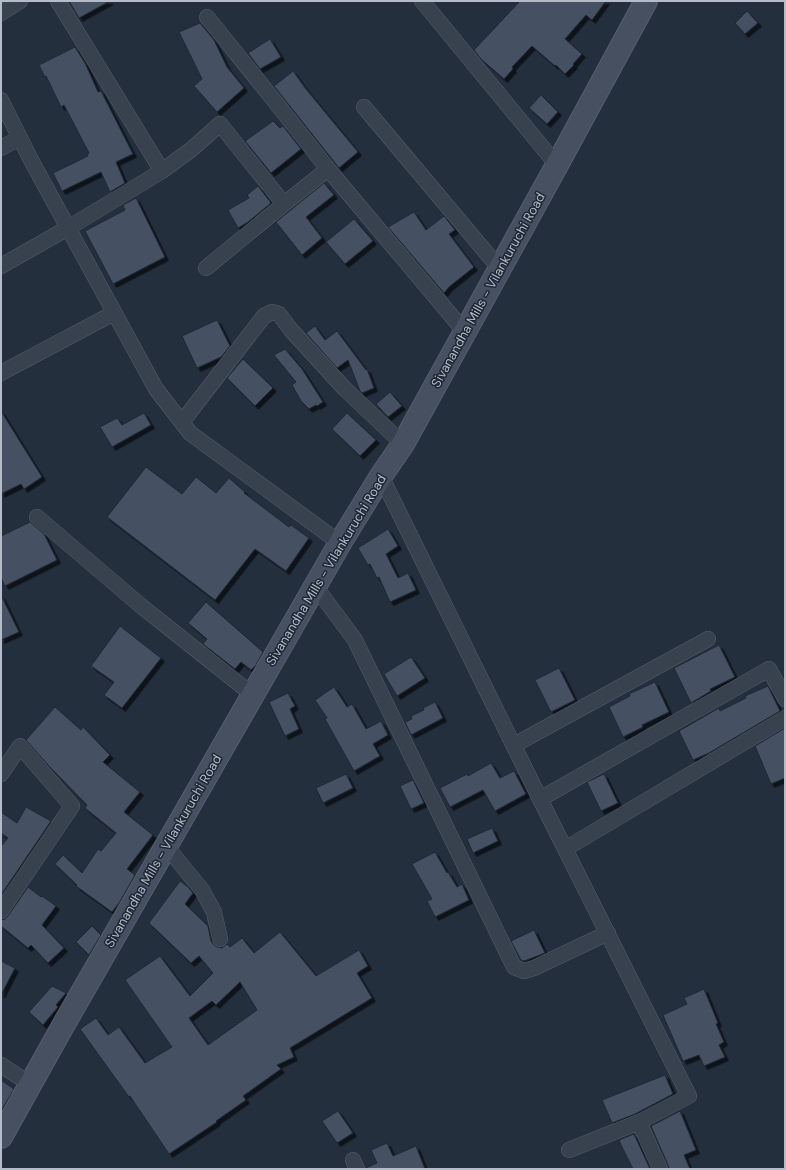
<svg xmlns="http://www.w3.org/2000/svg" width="786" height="1170" font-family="'DM Sans',sans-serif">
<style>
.building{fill:#455162;stroke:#1f2835;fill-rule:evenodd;filter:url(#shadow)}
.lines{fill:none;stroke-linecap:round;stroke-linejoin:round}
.street-casing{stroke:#565f6c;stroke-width:16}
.secondary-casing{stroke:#565f6c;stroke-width:24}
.street{stroke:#38414e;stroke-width:15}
.secondary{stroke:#465061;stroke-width:22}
.labels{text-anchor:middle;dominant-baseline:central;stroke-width:3;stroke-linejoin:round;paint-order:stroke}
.street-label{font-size:13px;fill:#b4bcc9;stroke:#1d2633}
</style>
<defs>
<filter id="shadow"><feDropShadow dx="3.5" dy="3.5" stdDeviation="0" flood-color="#0009"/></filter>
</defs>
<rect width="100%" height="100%" fill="#242f3e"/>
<path class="building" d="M69,1H110L79,18Z
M520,1H606L592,20L586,15L565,39L582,54L573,64L574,65L565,74L556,65L555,66L532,46L512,67L513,69L504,79L481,59L474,50Z
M747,11L758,23L745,34L735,23Z
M200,23L214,40L227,67L244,88L217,112L194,86L202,79L179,32Z
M270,39L281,57L260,69L248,53Z
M75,47L85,63L98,92L101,91L133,154L116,162L125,183L110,192L101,172L62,191L53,173L88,156L87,154L89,153L64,105L61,107L46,76L45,77L39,65Z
M293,71L306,89L358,152L339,168L274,86Z
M541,95L558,112L547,124L529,108Z
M273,121L280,128L283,126L301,149L271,173L245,141Z
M324,183L334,195L306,217L322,238L302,255L276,222Z
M258,186L271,203L248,222L238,228L228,210L249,198L247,195Z
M136,198L165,257L113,284L85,231L125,210L123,205Z
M414,212L426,230L444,216L455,230L449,234L474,267L449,287L444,293L388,227Z
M354,219L373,241L345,264L326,242Z
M217,320L230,346L221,357L197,368L182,336Z
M315,326L325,340L337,331L366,370L367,369L374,388L362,393L360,391L348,360L337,368L306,333Z
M285,349L302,369L323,402L317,406L316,405L309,409L301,401L292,385L296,382L274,355Z
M243,359L273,388L255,406L227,378Z
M390,392L402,406L388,417L376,404Z
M1,411L42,477L24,489L21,484L1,494Z
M144,413L151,425L112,447L100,427L117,418L122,425Z
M347,413L376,440L360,456L332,429Z
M146,467L182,494L196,477L216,493L229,478L245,492L244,493L289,527L291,525L309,538L286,571L255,549L215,600L107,517Z
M30,522L44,534L57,560L5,586L1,578V536Z
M388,529L398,546L386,554L398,578L408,573L416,590L390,602L379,577L377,578L370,564L368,565L358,548Z
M1,595L19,632L1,640Z
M206,602L263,652L256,665L251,670L241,662L235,669L203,644L207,639L188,623Z
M120,626L161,658L122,708L104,695L114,682L91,666Z
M719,645L735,677L710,689L711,691L691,703L674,668Z
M411,657L425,678L397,696L384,674Z
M559,668L575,700L551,712L535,680Z
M655,682L669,712L642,725L643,727L623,737L609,707L630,696L629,694Z
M768,686L780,711L709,753L693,760L679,731L719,708L720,711L746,698L745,696Z
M334,687L347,707L352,704L366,729L381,721L388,735L373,744L380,756L354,771L325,719L327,718L315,700Z
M288,693L295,706L290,709L299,729L285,736L269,702Z
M435,702L443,718L411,735L405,722L412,719L411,716L424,710L423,708Z
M55,707L81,730L83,727L110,755L103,762L140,792L124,812L153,835L127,869L135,875L119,903L112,912L76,886L77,885L55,864L63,855L82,873L98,849L101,851L116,833L85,808L87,805L48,765L26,740Z
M785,728V778L771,784L755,746Z
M491,763L500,778L514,771L526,794L495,811L483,790L450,807L440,788L467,774L468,776Z
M346,774L353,788L323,803L316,788Z
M604,774L618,803L601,811L587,782Z
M413,780L424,803L411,809L400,786Z
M26,807L51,821L1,895V846L8,838L1,833V812L17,823Z
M492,828L498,841L473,853L467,839Z
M435,852L447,873L448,872L457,887L462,884L469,900L435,917L427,901L432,899L412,864Z
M180,881L188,887L193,893L185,904L208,926L211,941L214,945L217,947L222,948L227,944L230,947L242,938L254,953L280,932L316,976L359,950L368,966L357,973L372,998L290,1048L294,1057L277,1065L281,1069L243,1096L246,1100L216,1121L217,1122L169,1154L130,1096L129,1097L80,1029L96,1018L108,1035L119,1027L145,1063L172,1047L125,980L160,956L190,996L213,973L199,956L191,963L149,923ZM240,982L257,1010L208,1045L189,1018L212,1001L216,1005Z
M28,887L41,897L42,896L56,906L42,925L64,948L48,963L31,945L28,948L1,926V920L5,919L8,916Z
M92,926L101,935L89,955L76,942Z
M534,930L545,953L524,961L521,960L511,941Z
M1,961L15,968L1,995Z
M52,986L66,993L56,1005L58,1007L43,1025L29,1012Z
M704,989L718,1023L716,1024L724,1042L719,1045L725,1057L704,1066L699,1055L683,1061L663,1015L687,1004L684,998Z
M665,1075L673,1094L635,1114L612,1123L602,1100Z
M1,1080L14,1089L1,1111Z
M338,1111L353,1133L337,1143L322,1121Z
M680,1111L696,1150L684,1155L690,1169H669L668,1165L651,1126Z
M634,1134L650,1169H633L621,1145L619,1140Z
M387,1143L393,1156L416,1146L425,1169H366V1168L377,1163L371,1150Z"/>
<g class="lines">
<defs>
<path id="street" d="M58,1L162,171
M422,1L557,165
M1,13L20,1
M207,17L277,104L328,169
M1,100L20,138
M364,107L500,269
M1,148L20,138L31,160L156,389L190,433L340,543
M1,266L68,228L162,171L192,149L220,124L284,204L328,169L465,332
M206,268L284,204
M1,373L114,313
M182,422L264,316L272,312L279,314L291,330L344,388L403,444
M381,476L540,799L689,1096L639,1122L660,1169
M37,517L140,605L253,695
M315,586L355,640L514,967L524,971L534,968L608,933
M514,745L708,639
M1,774L20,746L72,806L1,911
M540,799L769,669L785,699
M166,846L202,890L214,912L220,939
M565,849L785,718
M1,1065L30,1084
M569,1150L639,1122
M353,1160L357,1169"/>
<path id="secondary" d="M1,1137L64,1024L340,543L381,476L403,444L557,165L646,1"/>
</defs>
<use href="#street" class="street-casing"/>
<use href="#secondary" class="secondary-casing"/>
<use href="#street" class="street"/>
<use href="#secondary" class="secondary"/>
</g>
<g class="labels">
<g class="street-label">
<text transform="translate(488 290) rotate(-61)">Sivanandha Mills - Vilankuruchi Road</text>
<text transform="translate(326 570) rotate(-59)">Sivanandha Mills - Vilankuruchi Road</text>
<text transform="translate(163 851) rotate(-60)">Sivanandha Mills - Vilankuruchi Road</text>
</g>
</g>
<rect width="786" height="1170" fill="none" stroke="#b4bcc9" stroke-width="4"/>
</svg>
